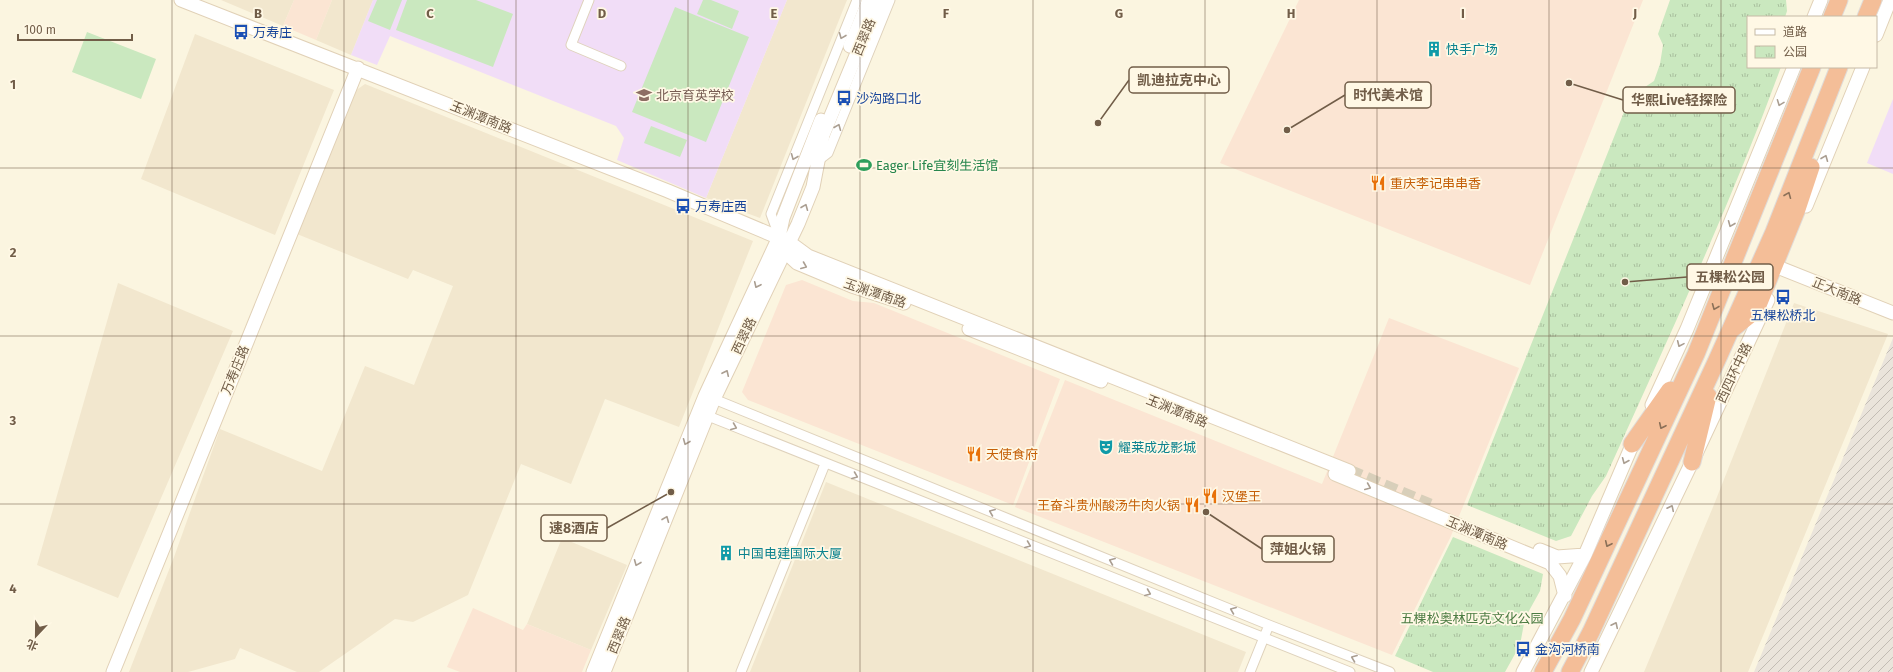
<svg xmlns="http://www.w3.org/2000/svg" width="1893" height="672" font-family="'Fira Sans','Noto Sans SC',sans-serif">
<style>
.residential{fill:#f2e7ce}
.commercial{fill:#fbe5d3}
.industrial{fill:url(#industrial-furrows)}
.education{fill:#f1ddf7}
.grass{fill:#cae8bf}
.park{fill:url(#park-tufts)}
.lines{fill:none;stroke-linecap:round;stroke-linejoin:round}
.secondary-tunnel{stroke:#d8cfba;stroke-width:13;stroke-dasharray:13 6;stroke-linecap:butt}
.street-casing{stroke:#dfd2bc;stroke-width:11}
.secondary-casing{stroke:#e1d1b7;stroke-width:15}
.highway-casing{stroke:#e0dbd7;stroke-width:19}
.street{stroke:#fff;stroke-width:9}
.secondary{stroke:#fff;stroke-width:13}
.highway{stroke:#f4be98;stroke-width:17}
.oneway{stroke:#aa9e91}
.oneway2{stroke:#8b7058}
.grid{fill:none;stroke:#715d48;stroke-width:1;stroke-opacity:0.55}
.labels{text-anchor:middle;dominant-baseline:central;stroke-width:3.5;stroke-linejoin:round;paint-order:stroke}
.transit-label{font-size:13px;fill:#164399;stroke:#fff8e5;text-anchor:start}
.street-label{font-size:13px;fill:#715d48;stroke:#fff8e5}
.culture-label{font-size:13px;fill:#0d838f;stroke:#fff8e5;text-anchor:start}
.education-label{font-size:13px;fill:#785e54;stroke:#fff8e5;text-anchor:start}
.leisure-label{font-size:13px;fill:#27864d;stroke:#fff8e5;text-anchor:start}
.food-label{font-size:13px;fill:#c56008;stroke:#fff8e5;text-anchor:start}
.park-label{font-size:13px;fill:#4c7c43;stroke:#fff8e5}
.grid-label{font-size:13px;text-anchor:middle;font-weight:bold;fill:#715d48;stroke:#fff8e5;stroke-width:3.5;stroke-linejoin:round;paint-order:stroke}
.leader{fill:none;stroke:#715d48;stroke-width:1.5}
.callout-dot{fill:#715d48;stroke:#fff8e5;stroke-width:1.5}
.callout{fill:#fff8e5;stroke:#715d48;stroke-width:1.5}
.callout-label{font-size:14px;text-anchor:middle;font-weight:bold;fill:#715d48}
</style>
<defs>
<pattern id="industrial-furrows" width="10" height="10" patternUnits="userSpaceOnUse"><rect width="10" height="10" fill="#eae4db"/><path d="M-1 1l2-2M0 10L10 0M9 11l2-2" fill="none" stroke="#c2bcb4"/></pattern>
<pattern id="park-tufts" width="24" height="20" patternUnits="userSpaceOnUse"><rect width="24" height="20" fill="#cae8bf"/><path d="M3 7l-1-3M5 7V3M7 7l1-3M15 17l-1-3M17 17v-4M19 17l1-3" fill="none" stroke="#a8bf9d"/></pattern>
</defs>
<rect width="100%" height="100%" fill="#fbf5e0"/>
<path class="residential" d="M221,0H294L283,26Z
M332,0H373L351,55L316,40Z
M787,0H847L760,218L706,198Z
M195,34L334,90L275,235L141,179Z
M365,84L753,241L679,427L605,399L571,484L521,464L468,595L413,622L395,619L319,672H297L240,648L235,659L188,672H129L174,557L220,429L322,471L365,366L414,385L453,286L413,270L408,279L297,234L355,91Z
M118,283L233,331L118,598L37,565Z
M1794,303L1888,334L1748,672H1644L1713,507Z
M826,482L1246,652L1238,672H750Z
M562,538L627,565L591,650L527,624Z"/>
<path class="commercial" d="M294,0H332L316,40L283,26Z
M1299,0H1643L1530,285L1220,163Z
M802,280L853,301L874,303L1060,379L1013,505L748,400L742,392L786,285Z
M1389,318L1519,368L1451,536L1392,655L1015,507L1065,380L1322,484Z
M473,608L523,630L527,624L591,650L582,672H460L447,667Z"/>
<path class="industrial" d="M1893,338V672H1754Z"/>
<path class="education" d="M373,0H787L706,198L617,160L624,138L616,126L390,36L377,65L351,55Z
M1893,99V174L1867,163Z"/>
<path class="grass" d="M377,0H402L390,30L368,21Z
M407,0H476L513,14L493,67L396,30Z
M703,0H711L739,11L732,29L697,14Z
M675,7L749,37L706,142L632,112Z
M87,32L156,59L141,99L72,72Z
M651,126L687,140L680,157L644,143Z"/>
<path class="park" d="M1670,0H1786L1787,11L1785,17H1748V67H1781C1730,206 1667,341 1606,476L1592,496L1571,536L1556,541L1467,505L1630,97L1654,81L1660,64L1663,45L1658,34Z
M1453,537L1543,574L1540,591L1525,618L1520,645L1505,672H1433L1395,656Z"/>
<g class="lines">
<path class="secondary-tunnel" d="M1349,471L1430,505"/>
<defs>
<path id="street" d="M589,0L571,45L621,66
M819,160L828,153L890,0
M779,236L771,214L857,0
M709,397L1269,625L1390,672
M703,414L1350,672
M741,672L825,464
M1250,672L1269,625"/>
<path id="secondary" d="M181,0L668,191L789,242L808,256L1349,471
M1814,17L1821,0
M1876,35L1890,0
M850,46L869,0
M1806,206L1863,67
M779,237L784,251L797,263L852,286L904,303
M1780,268L1893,313
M969,329L1101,381
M1652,405L1687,329L1794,67
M1335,474L1550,563L1560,576L1565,596
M1540,550L1557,557L1585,555
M113,672L358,68
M593,672L705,396L779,237L783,218L821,120
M604,672L714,399L798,224L813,187L823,135L879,0
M1523,672L1585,555L1636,436
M1591,672L1692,462L1768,300"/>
<path id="highway" d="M1832,17L1839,0
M1866,17L1873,0
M1732,329L1752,313L1758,305L1797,209L1811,167
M1632,444L1670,390
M1692,462L1708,396
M1543,672L1572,619L1696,354L1812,67
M1570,672L1591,632L1717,360L1774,232L1839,67"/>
</defs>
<use href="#street" class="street-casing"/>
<use href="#secondary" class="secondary-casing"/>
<use href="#highway" class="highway-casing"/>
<use href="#street" class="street"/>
<use href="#secondary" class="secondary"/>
<use href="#highway" class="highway"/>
</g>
<defs><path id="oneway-chevron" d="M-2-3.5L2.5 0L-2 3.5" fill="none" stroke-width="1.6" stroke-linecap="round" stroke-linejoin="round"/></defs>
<g class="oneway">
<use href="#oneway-chevron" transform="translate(842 36) rotate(112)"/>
<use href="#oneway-chevron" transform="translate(1780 103) rotate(111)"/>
<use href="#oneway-chevron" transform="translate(838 127) rotate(-68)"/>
<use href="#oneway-chevron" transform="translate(794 157) rotate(112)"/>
<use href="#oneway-chevron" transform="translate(1825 158) rotate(-68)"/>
<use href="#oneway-chevron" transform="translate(805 207) rotate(-68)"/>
<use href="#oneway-chevron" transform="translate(1731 224) rotate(112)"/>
<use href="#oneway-chevron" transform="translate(804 266) rotate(22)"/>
<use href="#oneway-chevron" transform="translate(757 285) rotate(115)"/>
<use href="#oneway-chevron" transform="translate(1680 344) rotate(114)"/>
<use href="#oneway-chevron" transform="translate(726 373) rotate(-65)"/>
<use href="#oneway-chevron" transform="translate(734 427) rotate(22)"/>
<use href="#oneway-chevron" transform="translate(686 442) rotate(112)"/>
<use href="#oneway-chevron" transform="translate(1625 461) rotate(113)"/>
<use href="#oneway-chevron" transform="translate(855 476) rotate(22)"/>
<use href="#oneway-chevron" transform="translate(1368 487) rotate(23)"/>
<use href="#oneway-chevron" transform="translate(1671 508) rotate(-64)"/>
<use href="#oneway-chevron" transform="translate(992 512) rotate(-158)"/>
<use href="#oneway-chevron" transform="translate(666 519) rotate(-68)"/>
<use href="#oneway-chevron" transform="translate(1028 545) rotate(22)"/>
<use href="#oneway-chevron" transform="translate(1112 561) rotate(-158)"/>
<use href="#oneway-chevron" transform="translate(637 563) rotate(112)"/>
<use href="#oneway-chevron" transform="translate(1148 593) rotate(22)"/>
<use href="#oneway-chevron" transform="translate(1233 610) rotate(-158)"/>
<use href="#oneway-chevron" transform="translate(1615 625) rotate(-64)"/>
<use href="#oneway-chevron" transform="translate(1354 658) rotate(-159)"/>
</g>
<g class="oneway2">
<use href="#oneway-chevron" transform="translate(1788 195) rotate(-68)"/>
<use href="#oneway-chevron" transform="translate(1715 307) rotate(112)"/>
<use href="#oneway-chevron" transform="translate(1662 426) rotate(115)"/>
<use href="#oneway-chevron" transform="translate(1608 544) rotate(115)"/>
</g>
<path class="grid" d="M172,0V672M344,0V672M516,0V672M688,0V672M860,0V672M1033,0V672M1205,0V672M1377,0V672M1549,0V672M1721,0V672M0,168H1893M0,336H1893M0,504H1893"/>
<defs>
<symbol id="bus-bare" viewBox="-9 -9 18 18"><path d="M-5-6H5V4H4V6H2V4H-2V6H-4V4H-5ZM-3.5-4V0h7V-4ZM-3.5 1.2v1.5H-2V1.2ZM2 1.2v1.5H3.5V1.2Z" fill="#1a4fb4" stroke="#fff8e5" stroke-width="2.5" paint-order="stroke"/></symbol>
<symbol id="building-bare" viewBox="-9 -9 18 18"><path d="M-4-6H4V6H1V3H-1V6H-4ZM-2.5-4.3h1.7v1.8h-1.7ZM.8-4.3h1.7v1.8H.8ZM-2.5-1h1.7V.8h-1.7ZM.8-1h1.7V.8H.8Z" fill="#0f9aa8" stroke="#fff8e5" stroke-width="2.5" paint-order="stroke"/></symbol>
<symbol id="school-bare" viewBox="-9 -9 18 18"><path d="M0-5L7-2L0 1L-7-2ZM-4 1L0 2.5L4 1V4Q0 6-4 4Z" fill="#8d6e63" stroke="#fff8e5" stroke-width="2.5" paint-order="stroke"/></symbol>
<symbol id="stadium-bare" viewBox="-9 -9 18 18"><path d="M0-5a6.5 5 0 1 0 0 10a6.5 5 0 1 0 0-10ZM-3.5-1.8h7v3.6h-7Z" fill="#2e9e5b" stroke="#fff8e5" stroke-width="2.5" paint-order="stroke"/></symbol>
<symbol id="restaurant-bare" viewBox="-9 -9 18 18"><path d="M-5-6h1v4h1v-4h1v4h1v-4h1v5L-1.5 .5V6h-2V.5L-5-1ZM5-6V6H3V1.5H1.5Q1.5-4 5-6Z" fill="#e8710a" stroke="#fff8e5" stroke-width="2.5" paint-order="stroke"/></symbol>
<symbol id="theatre-bare" viewBox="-9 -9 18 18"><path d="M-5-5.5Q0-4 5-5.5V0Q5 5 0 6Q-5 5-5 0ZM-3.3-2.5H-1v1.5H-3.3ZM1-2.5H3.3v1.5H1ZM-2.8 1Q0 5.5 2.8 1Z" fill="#0f9aa8" stroke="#fff8e5" stroke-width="2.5" paint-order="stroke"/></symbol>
</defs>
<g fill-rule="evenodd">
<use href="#bus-bare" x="230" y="21" width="22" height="22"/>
<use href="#building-bare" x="1423" y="38" width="22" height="22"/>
<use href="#school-bare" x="633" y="84" width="22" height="22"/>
<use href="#bus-bare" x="833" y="87" width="22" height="22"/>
<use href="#stadium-bare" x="853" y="154" width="22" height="22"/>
<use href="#restaurant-bare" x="1367" y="172" width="22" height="22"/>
<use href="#bus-bare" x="672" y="195" width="22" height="22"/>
<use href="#bus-bare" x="1772" y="286" width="22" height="22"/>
<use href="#theatre-bare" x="1095" y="436" width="22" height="22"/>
<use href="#restaurant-bare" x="963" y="443" width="22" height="22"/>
<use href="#restaurant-bare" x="1199" y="485" width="22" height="22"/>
<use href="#restaurant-bare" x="1181" y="494" width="22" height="22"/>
<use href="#building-bare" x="715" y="542" width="22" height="22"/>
<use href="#bus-bare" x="1512" y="638" width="22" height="22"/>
</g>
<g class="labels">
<g class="transit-label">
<text x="253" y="32">万寿庄</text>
<text x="856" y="98">沙沟路口北</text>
<text x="695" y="206">万寿庄西</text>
<text x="1783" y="315" text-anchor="middle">五棵松桥北</text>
<text x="1535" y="649">金沟河桥南</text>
</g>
<g class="street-label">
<text transform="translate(864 37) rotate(-68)">西翠路</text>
<text transform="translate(481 117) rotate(22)">玉渊潭南路</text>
<text transform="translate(1837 291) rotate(22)">正大南路</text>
<text transform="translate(875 293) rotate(19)">玉渊潭南路</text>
<text transform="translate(744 336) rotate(-65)">西翠路</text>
<text transform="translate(235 370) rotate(-68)">万寿庄路</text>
<text transform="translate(1734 373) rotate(-65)">西四环中路</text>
<text transform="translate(1177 411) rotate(22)">玉渊潭南路</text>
<text transform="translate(1477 533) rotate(23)">玉渊潭南路</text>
<text transform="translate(619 635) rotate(-68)">西翠路</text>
</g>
<g class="culture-label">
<text x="1446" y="49">快手广场</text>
<text x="1118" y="447">耀莱成龙影城</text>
<text x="738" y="553">中国电建国际大厦</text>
</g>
<g class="education-label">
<text x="656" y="95">北京育英学校</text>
</g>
<g class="leisure-label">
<text x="876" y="165">Eager Life宜刻生活馆</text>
</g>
<g class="food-label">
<text x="1390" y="183">重庆李记串串香</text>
<text x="986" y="454">天使食府</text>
<text x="1222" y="496">汉堡王</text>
<text x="1180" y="505" text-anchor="end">王奋斗贵州酸汤牛肉火锅</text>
</g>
<g class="park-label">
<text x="1472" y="618">五棵松奥林匹克文化公园</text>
</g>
</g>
<g class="grid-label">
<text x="258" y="18">B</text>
<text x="430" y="18">C</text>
<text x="602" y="18">D</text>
<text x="774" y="18">E</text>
<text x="946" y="18">F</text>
<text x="1119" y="18">G</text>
<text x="1291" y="18">H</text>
<text x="1463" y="18">I</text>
<text x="1635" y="18">J</text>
<text x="13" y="89">1</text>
<text x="13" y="257">2</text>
<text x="13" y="425">3</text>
<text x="13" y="593">4</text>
</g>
<path class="leader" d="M1098 123L1129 80M1287 130L1345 95M1569 83L1623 100M1625 282L1687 277M671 492L607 528M1206 512L1262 549"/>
<g class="callout-dot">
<circle cx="1098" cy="123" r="4"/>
<circle cx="1287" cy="130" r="4"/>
<circle cx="1569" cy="83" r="4"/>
<circle cx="1625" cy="282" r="4"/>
<circle cx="671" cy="492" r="4"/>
<circle cx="1206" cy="512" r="4"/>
</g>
<g class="callout">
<rect x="1129" y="67" width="100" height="26" rx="4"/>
<rect x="1345" y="82" width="86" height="26" rx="4"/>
<rect x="1623" y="87" width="112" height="26" rx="4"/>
<rect x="1687" y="264" width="86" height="26" rx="4"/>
<rect x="541" y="515" width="66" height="26" rx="4"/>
<rect x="1262" y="536" width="72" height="26" rx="4"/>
</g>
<g class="callout-label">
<text x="1179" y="85">凯迪拉克中心</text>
<text x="1388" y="100">时代美术馆</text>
<text x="1679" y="105">华熙Live轻探险</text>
<text x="1730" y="282">五棵松公园</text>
<text x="574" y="533">速8酒店</text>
<text x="1298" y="554">萍姐火锅</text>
</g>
<rect x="1747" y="16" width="130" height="52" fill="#fff8e5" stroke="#c6baa6"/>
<rect x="1755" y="29" width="20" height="6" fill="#ffffff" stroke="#c6baa6"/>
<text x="1783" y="36" font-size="12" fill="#715d48">道路</text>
<rect x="1755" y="46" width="20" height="12" fill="url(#park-tufts)" stroke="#c6baa6"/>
<text x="1783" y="56" font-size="12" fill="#715d48">公园</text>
<g transform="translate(36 636) rotate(202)" stroke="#fff8e5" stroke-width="3" paint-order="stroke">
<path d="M0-3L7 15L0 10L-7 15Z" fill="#715d48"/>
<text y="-6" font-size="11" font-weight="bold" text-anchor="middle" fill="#715d48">北</text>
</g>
<path d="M18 34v6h114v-6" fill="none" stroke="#715d48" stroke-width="2"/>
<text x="24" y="34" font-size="12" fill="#715d48" stroke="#fff8e5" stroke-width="3" paint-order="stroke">100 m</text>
</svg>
